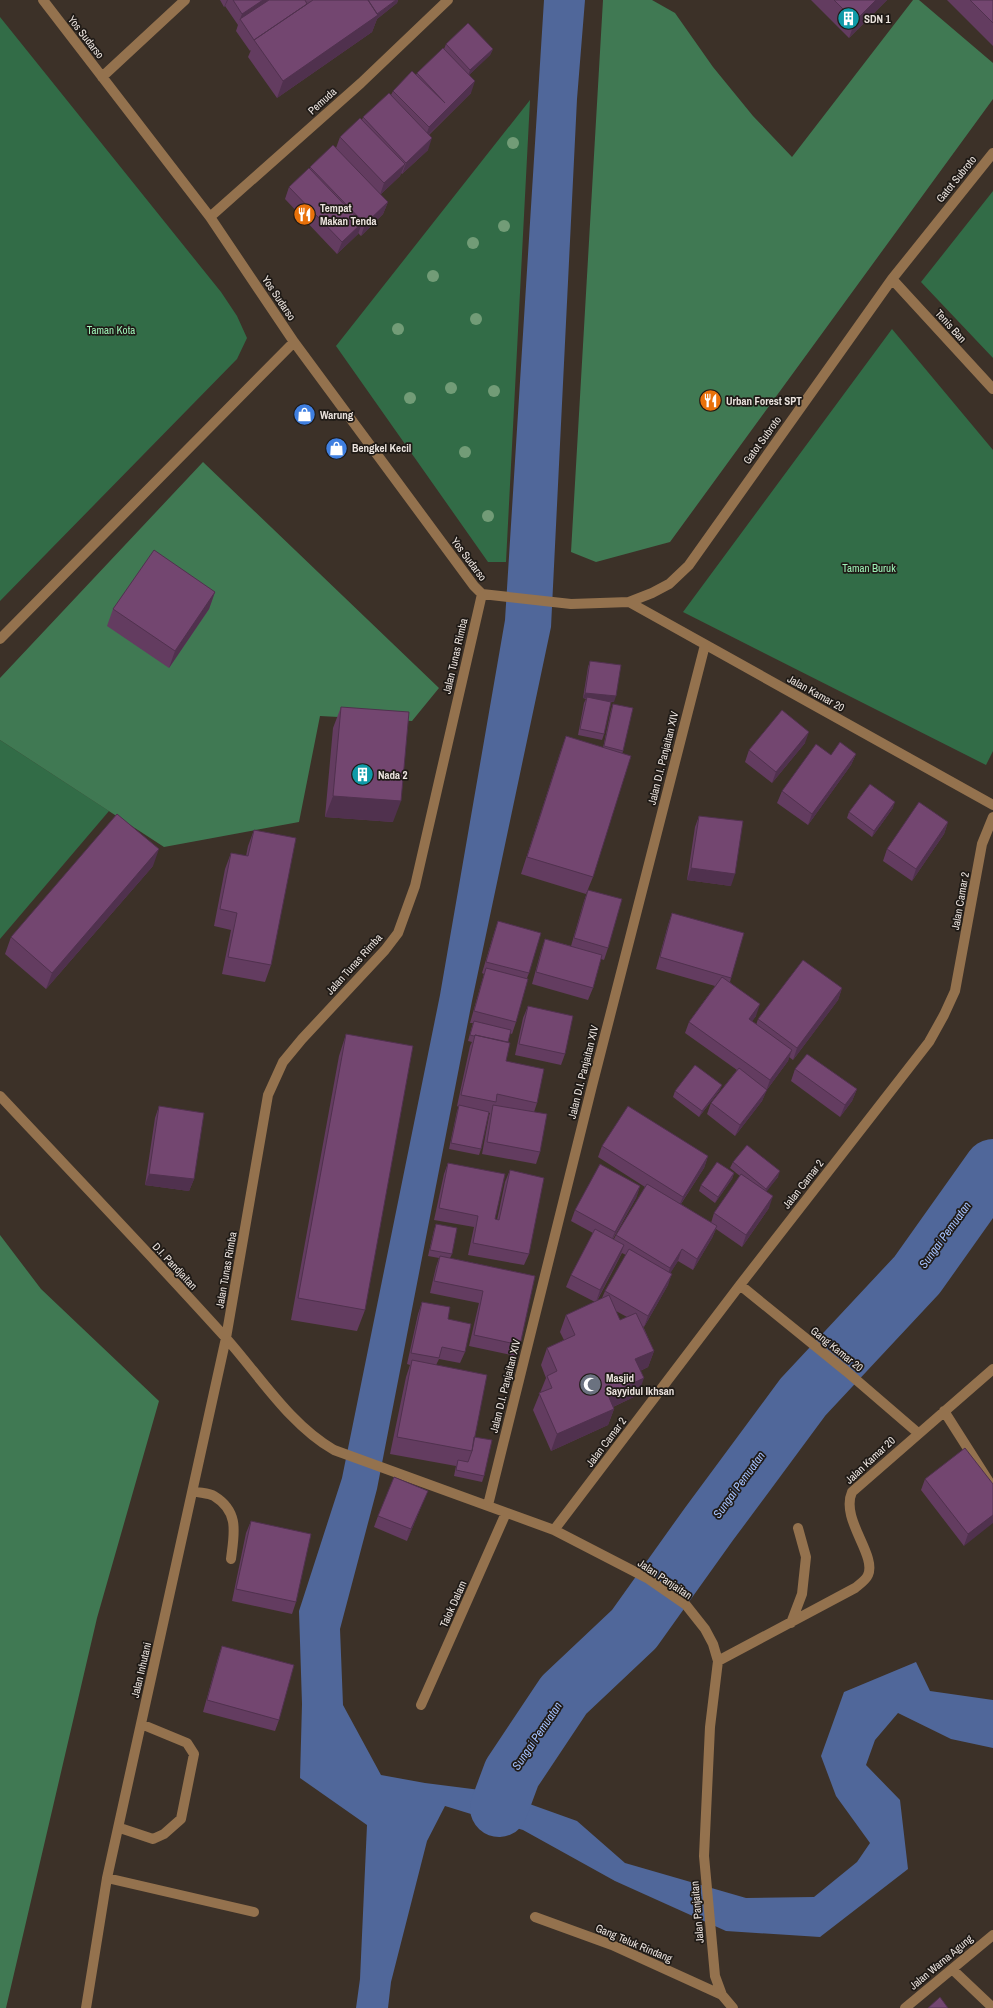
<svg xmlns="http://www.w3.org/2000/svg" width="993" height="2008" font-family="'Archivo Narrow',sans-serif">
<style>
.green{fill:#326c47}
.forest{fill:#407953}
.water{fill:#50679a}
.lines{fill:none;stroke-linecap:round;stroke-linejoin:round}
.river{stroke:#50679a;stroke-width:58}
.minor{stroke:#94724e;stroke-width:10}
.tree{fill:#729c77}
.wall{fill:#633c60;fill-rule:evenodd}
.shaded-wall{fill:#50314e}
.building{fill:#734670;stroke:#50314e}
.labels{text-anchor:middle;dominant-baseline:central;stroke-width:3.5;stroke-linejoin:round;paint-order:stroke}
.poi-label{font-size:11px;font-weight:bold;fill:#ebe3de;stroke:#1f1a16;text-anchor:start}
.street-label{font-size:11px;fill:#ebe3de;stroke:#1f1a16}
.park-label{font-size:11px;fill:#9ef3b8;stroke:#1f1a16}
.water-label{font-size:12px;font-style:italic;fill:#a4c1fe;stroke:#1f1a16}
</style>
<rect width="100%" height="100%" fill="#3c3128"/>
<path class="green" d="M0,17L221,292L237,316L247,338L237,359L0,601Z
M530,100L506,562H488L336,346Z
M993,191V358L921,282Z
M892,329L993,450V751L986,765L683,612Z
M0,740L109,811L0,939Z"/>
<path class="forest" d="M603,0H652L675,13L713,67L753,116L792,157L913,0H919L993,63V99L670,542L596,562L571,552Z
M203,462L439,688L412,721L320,716L299,822L164,847L0,740V678Z
M0,1235L41,1289L159,1401L97,1618L6,2008H0Z"/>
<path class="water" d="M544,0H585L577,99L551,627L472,1001L377,1489L340,1629L343,1705L381,1775L425,1783L496,1792L577,1821L625,1863L746,1898L814,1897L857,1862L870,1843L836,1796L821,1756L844,1692L916,1662L930,1691L993,1700V1748L951,1739L898,1713L875,1740L866,1765L900,1800L908,1869L820,1937L726,1931L615,1881L523,1830L445,1806L427,1841L391,1982L388,2008H356L360,1979L367,1825L300,1778L302,1704L299,1611L342,1478L440,995L505,620Z"/>
<g class="lines">
<path class="river" d="M499,1808L512,1773L564,1695L634,1629L709,1524L803,1397L917,1275L993,1168"/>
<path class="minor" d="M43,0L210,217L294,342L474,586L482,594L571,604L629,602L652,593L669,584L689,565L892,279L993,153
M102,77L185,0
M210,217L361,83L448,0
M892,279L993,389
M629,602L993,805
M0,639L294,342
M0,1096C75,1176 152,1256 225,1337C259,1375 290,1425 334,1450L554,1530L647,1578L686,1605L705,1629L713,1644L718,1661L710,1727L704,1856L715,1976L722,1995L733,2008
M740,1285L846,1371L918,1433
M944,1411L993,1488
M193,1491C199,1493 209,1493 214,1496C240,1512 234,1534 231,1559
M488,1505L592,1086L705,645
M554,1530L740,1285L929,1042L944,1015L955,991L982,844L993,817
M791,1623L802,1594L806,1557L798,1528
M718,1661L855,1588C860,1584 866,1580 868,1575C877,1555 840,1519 852,1492L993,1369
M421,1705L506,1513
M120,1828L153,1839L164,1834L181,1819L194,1754L187,1743L141,1724
M107,1878L254,1912
M535,1917L612,1945L722,1995
M952,1969L993,2008
M86,2008L107,1878L226,1338L268,1095L283,1062L302,1039L385,950L398,933L415,886L482,594
M905,2008L993,1935"/>
</g>
<g class="tree">
<circle cx="513" cy="143" r="6"/>
<circle cx="504" cy="226" r="6"/>
<circle cx="473" cy="243" r="6"/>
<circle cx="433" cy="276" r="6"/>
<circle cx="476" cy="319" r="6"/>
<circle cx="398" cy="329" r="6"/>
<circle cx="451" cy="388" r="6"/>
<circle cx="494" cy="391" r="6"/>
<circle cx="410" cy="398" r="6"/>
<circle cx="465" cy="452" r="6"/>
<circle cx="488" cy="516" r="6"/>
</g>
<path class="wall" d="M220,0H398L397,3L377,19L372,32L277,98L248,57L251,50L250,51L236,31L238,25L225,6L224,7Z
M811,0H887L849,38Z
M947,0H993V46Z
M446,44L493,49L490,55L469,75L471,93L429,135L428,150L402,174L401,173L400,176L380,195L388,202L383,214L361,236L358,233V234L337,254L285,199L289,187L310,168V167L336,148L340,137L362,120L363,117L391,95L393,91L416,75L417,73L444,49Z
M215,592L209,609L169,668L107,626L113,609Z
M590,661L614,702H608L604,734L602,740L578,735L584,703L586,699L583,698L588,667Z
M613,704L623,751L593,877L586,894L521,874L560,753L566,736L603,748L611,710Z
M341,707L393,822L325,817L333,728Z
M805,743L772,783L745,762L749,750Z
M856,754L851,765L808,825L777,803L782,791L831,755Z
M893,808L872,837L847,818L849,812Z
M699,816L731,886L687,880L695,827Z
M948,822L944,834L912,881L883,861L887,849Z
M254,830L271,965L265,982L222,974L231,930L214,926L225,869L231,853L246,856L248,846Z
M153,866L46,989L5,954L11,937Z
M588,890L608,948L604,960L601,959L593,988L588,1000L532,984L541,951L545,939L571,946L584,901Z
M672,913L731,978L730,982L756,1016L752,1021L756,1025L758,1019L842,988L838,1000L793,1060L789,1057L788,1061L766,1091L762,1101L735,1136L707,1114L711,1103L737,1070L685,1033L689,1022L715,986L656,969L668,925Z
M498,921L529,973L527,978L516,1022L512,1034L510,1033L508,1042L506,1061L537,1103L534,1112L540,1152L536,1164L482,1154L489,1116L490,1113H488L481,1149L479,1155L449,1149L457,1111L459,1107L457,1106L470,1046L472,1042L468,1041L473,1023H470L484,974L482,973L494,933Z
M528,1006L565,1054L561,1065L515,1055L523,1018Z
M346,1034L365,1310L357,1331L291,1320L339,1056Z
M795,1069L857,1089L852,1101L840,1117L791,1081Z
M722,1085L719,1091L699,1117L673,1097L675,1091Z
M159,1106L194,1179L189,1191L145,1185L155,1118Z
M602,1146L708,1156L704,1168L681,1204L711,1223L714,1213L740,1176L730,1168L733,1162L778,1177L766,1191L769,1208L742,1247L716,1229L712,1238L693,1270L678,1261L670,1273L668,1285L644,1327L643,1326L654,1351L648,1367L640,1371L638,1395L613,1407L614,1409L608,1425L551,1451L533,1410L546,1378L541,1365L547,1348L564,1340L560,1332L566,1315L595,1302L566,1287L571,1275L593,1233L571,1221L575,1210L640,1186L636,1198L613,1239H614L616,1235L645,1187L598,1157ZM622,1253L626,1255L605,1291L602,1298L597,1301ZM616,1311L627,1317L620,1320Z
M448,1163L495,1219L497,1220L505,1182L510,1170L529,1254L524,1265L468,1255L474,1227L434,1220L444,1174Z
M734,1173L732,1179L715,1203L699,1191L701,1185Z
M436,1224L452,1254L450,1258L535,1276L520,1345L516,1356L469,1346L479,1303L430,1293L436,1267L439,1258L428,1256L434,1230Z
M422,1302L448,1319L465,1352L460,1363L439,1359L436,1365L474,1437L484,1476L482,1482L454,1476L456,1466L390,1454L406,1377L410,1365L407,1364L418,1314Z
M925,1479L993,1484L964,1546L921,1490Z
M428,1491L423,1502L407,1541L374,1527L378,1516Z
M251,1521L296,1602L292,1614L232,1601L246,1533Z
M222,1646L279,1720L275,1731L203,1712L218,1658Z"/>
<path class="shaded-wall" d="M227,0H228L225,6L224,7Z
M263,0H277L240,19L238,25L242,14Z
M396,0H398L397,3L377,19L372,32L277,98L283,81L374,17Z
M876,0H887L849,38L855,21Z
M493,49L490,55L468,76L470,70Z
M475,81L471,93L425,138L429,127Z
M432,138L428,150L402,174L406,163Z
M405,164L400,176L380,195L384,183Z
M388,202L383,214L361,236L365,224Z
M362,223L358,234L337,254L342,242Z
M215,592L209,609L169,668L175,651Z
M585,693L616,696L614,702L583,698Z
M809,732L805,743L772,783L776,772Z
M856,754L851,765L808,825L812,814Z
M333,796L401,801L393,822L325,817Z
M895,802L893,808L872,837L874,831Z
M948,822L944,834L912,881L916,869Z
M159,849L153,866L46,989L52,973Z
M691,868L735,874L731,886L687,880Z
M842,988L838,1000L793,1060L797,1048Z
M760,1004L756,1016L745,1031L749,1019Z
M792,1050L788,1061L766,1091L770,1080Z
M722,1085L719,1091L699,1117L702,1111Z
M857,1089L852,1101L840,1117L845,1105Z
M767,1090L762,1101L735,1136L740,1125Z
M708,1156L704,1168L678,1208L683,1197Z
M780,1171L778,1177L764,1195L766,1189Z
M734,1173L732,1179L715,1203L718,1197Z
M149,1174L194,1179L189,1191L145,1185Z
M640,1186L636,1198L610,1243L615,1232Z
M773,1196L769,1208L742,1247L746,1235Z
M717,1226L712,1238L693,1270L697,1259Z
M624,1245L620,1256L596,1302L600,1290Z
M682,1249L678,1261L666,1280L670,1268Z
M672,1274L668,1285L644,1327L648,1316Z
M654,1351L648,1367L629,1376L635,1359Z
M644,1378L638,1395L602,1412L608,1395Z
M614,1409L608,1425L551,1451L557,1434Z
M428,1491L423,1502L407,1541L411,1529Z
M993,1515V1523L964,1546L968,1534Z"/>
<path class="building" d="M233,0H263L242,14Z
M269,0H305L307,4L254,40L240,19Z
M313,0H368L378,15L283,81L254,40Z
M368,0H396L377,14Z
M834,0H876L855,21Z
M970,0H993V23Z
M468,23L493,49L470,70L446,44Z
M443,48L475,81L429,127L393,91L412,71L445,103L417,73Z
M389,93L432,138L406,163L363,117Z
M360,118L405,164L384,183L340,137Z
M333,145L388,202L365,224L310,167Z
M309,168L362,223L342,242L289,187Z
M154,550L215,592L175,651L113,609Z
M590,661L621,665L616,696L585,693Z
M587,697L611,702L604,734L580,729Z
M613,704L633,708L623,751L604,746Z
M341,707L409,712L401,801L333,796Z
M782,710L809,732L776,772L749,750Z
M566,736L631,756L593,877L527,857Z
M840,742L856,754L812,814L782,791L816,744L831,755Z
M870,784L895,802L874,831L849,812Z
M919,802L948,822L916,869L887,849Z
M117,814L159,849L52,973L11,937Z
M699,816L743,821L735,874L691,868Z
M254,830L296,838L271,965L228,957L237,913L220,909L231,853L248,856Z
M588,890L622,899L608,948L574,938Z
M672,913L744,933L731,978L660,957Z
M498,921L541,933L529,973L486,962Z
M545,939L602,955L593,988L536,972Z
M803,960L842,988L797,1048L758,1019Z
M486,968L528,979L516,1022L474,1011Z
M722,977L760,1004L749,1019L792,1050L770,1080L689,1022Z
M528,1006L573,1016L565,1054L519,1044Z
M474,1021L511,1030L508,1042L475,1035L474,1036L470,1035Z
M346,1034L413,1046L365,1310L298,1298Z
M475,1035L510,1043L506,1061L544,1069L537,1103L497,1094L496,1102L461,1095Z
M807,1054L857,1089L845,1105L795,1069Z
M695,1065L722,1085L702,1111L675,1091Z
M739,1068L767,1090L740,1125L711,1103Z
M459,1105L489,1112L481,1149L451,1143Z
M493,1105L547,1114L540,1152L487,1142Z
M159,1106L204,1113L194,1179L149,1174Z
M628,1106L708,1156L683,1197L602,1146Z
M747,1145L780,1171L766,1189L733,1162Z
M717,1162L734,1173L718,1197L701,1185Z
M448,1163L505,1174L495,1219L499,1220L510,1170L544,1178L529,1254L473,1243L478,1216L439,1208Z
M600,1164L640,1186L615,1232L575,1210Z
M741,1174L773,1196L746,1235L714,1213Z
M647,1184L717,1226L697,1259L682,1249L670,1268L616,1235Z
M436,1224L457,1228L452,1254L430,1250Z
M595,1229L624,1245L600,1290L571,1275Z
M629,1249L672,1274L648,1316L605,1291Z
M440,1256L535,1276L520,1345L474,1335L483,1291L434,1281Z
M609,1295L620,1320L636,1313L654,1351L635,1359L644,1378L608,1395L614,1409L557,1434L539,1393L552,1388L547,1376L557,1371L547,1348L575,1335L566,1315Z
M422,1302L450,1307L448,1319L471,1324L465,1352L442,1347L439,1358L411,1353Z
M412,1360L487,1375L472,1451L397,1437Z
M474,1437L492,1440L484,1476L456,1470L458,1460L468,1462L472,1451Z
M965,1448L993,1484V1515L968,1534L925,1479Z
M394,1477L428,1491L411,1529L378,1516Z
M251,1521L311,1534L296,1602L236,1589Z
M222,1646L294,1665L279,1720L207,1700Z
M940,1997L948,2008H928Z"/>
<defs>
<symbol id="building-disc" viewBox="-11 -11 22 22"><circle r="9.5" fill="#0f9aa8" stroke="#1f1a16"/><path d="M-4-6H4V6H1V3H-1V6H-4ZM-2.5-4.3h1.7v1.8h-1.7ZM.8-4.3h1.7v1.8H.8ZM-2.5-1h1.7V.8h-1.7ZM.8-1h1.7V.8H.8Z" fill="#fff"/></symbol>
<symbol id="restaurant-disc" viewBox="-11 -11 22 22"><circle r="9.5" fill="#e8710a" stroke="#1f1a16"/><path d="M-5-6h1v4h1v-4h1v4h1v-4h1v5L-1.5 .5V6h-2V.5L-5-1ZM5-6V6H3V1.5H1.5Q1.5-4 5-6Z" fill="#fff"/></symbol>
<symbol id="shop-disc" viewBox="-11 -11 22 22"><circle r="9.5" fill="#3f7fe0" stroke="#1f1a16"/><path d="M-5-2.5h2.3a2.7 3.5 0 0 1 5.4 0H5L5.5 6h-11ZM-1.5-2.5h3a1.5 2.3 0 0 0-3 0Z" fill="#fff"/></symbol>
<symbol id="mosque-disc" viewBox="-11 -11 22 22"><circle r="9.5" fill="#6b7280" stroke="#1f1a16"/><path d="M3.5-4.9A6 6 0 1 0 3.5 4.9A5 5 0 1 1 3.5-4.9Z" fill="#fff"/></symbol>
</defs>
<g fill-rule="evenodd">
<use href="#building-disc" x="836" y="6" width="25" height="25"/>
<use href="#restaurant-disc" x="292" y="202" width="25" height="25"/>
<use href="#restaurant-disc" x="698" y="388" width="25" height="25"/>
<use href="#shop-disc" x="292" y="402" width="25" height="25"/>
<use href="#shop-disc" x="324" y="436" width="25" height="25"/>
<use href="#building-disc" x="350" y="762" width="25" height="25"/>
<use href="#mosque-disc" x="578" y="1372" width="25" height="25"/>
</g>
<g class="labels">
<g class="poi-label">
<text x="864" y="19">SDN 1</text>
<text x="320" y="208">Tempat<tspan x="320" dy="13">Makan Tenda</tspan></text>
<text x="726" y="401">Urban Forest SPT</text>
<text x="320" y="415">Warung</text>
<text x="352" y="448">Bengkel Kecil</text>
<text x="378" y="775">Nada 2</text>
<text x="606" y="1378">Masjid<tspan x="606" dy="13">Sayyidul Ikhsan</tspan></text>
</g>
<g class="street-label">
<text transform="translate(86 37) rotate(52)">Yos Sudarso</text>
<text transform="translate(322 101) rotate(-42)">Pemuda</text>
<text transform="translate(956 179) rotate(-51)">Gatot Subroto</text>
<text transform="translate(279 298) rotate(56)">Yos Sudarso</text>
<text transform="translate(951 326) rotate(48)">Tenis Ban</text>
<text transform="translate(762 440) rotate(-54)">Gatot Subroto</text>
<text transform="translate(469 559) rotate(53)">Yos Sudarso</text>
<text transform="translate(455 656) rotate(-77)">Jalan Tunas Rimba</text>
<text transform="translate(816 693) rotate(29)">Jalan Kamar 20</text>
<text transform="translate(663 758) rotate(-76)">Jalan D.I. Panjaitan XIV</text>
<text transform="translate(960 901) rotate(-80)">Jalan Camar 2</text>
<text transform="translate(354 964) rotate(-48)">Jalan Tunas Rimba</text>
<text transform="translate(583 1072) rotate(-76)">Jalan D.I. Panjaitan XIV</text>
<text transform="translate(803 1184) rotate(-52)">Jalan Camar 2</text>
<text transform="translate(175 1266) rotate(47)">D.I. Pandjaitan</text>
<text transform="translate(226 1270) rotate(-80)">Jalan Tunas Rimba</text>
<text transform="translate(837 1349) rotate(39)">Gang Kamar 20</text>
<text transform="translate(505 1386) rotate(-76)">Jalan D.I. Panjaitan XIV</text>
<text transform="translate(606 1442) rotate(-53)">Jalan Camar 2</text>
<text transform="translate(870 1460) rotate(-43)">Jalan Kamar 20</text>
<text transform="translate(665 1579) rotate(34)">Jalan Panjaitan</text>
<text transform="translate(453 1604) rotate(-66)">Talok Dalam</text>
<text transform="translate(141 1670) rotate(-77)">Jalan Inhutani</text>
<text transform="translate(697 1912) rotate(-95)">Jalan Panjaitan</text>
<text transform="translate(634 1943) rotate(23)">Gang Teluk Rindang</text>
<text transform="translate(941 1962) rotate(-40)">Jalan Warna Agung</text>
</g>
<g class="park-label">
<text x="111" y="330">Taman Kota</text>
<text x="869" y="568">Taman Buruk</text>
</g>
<g class="water-label">
<text transform="translate(945 1235) rotate(-54)">Sungai Pemuatan</text>
<text transform="translate(739 1485) rotate(-54)">Sungai Pemuatan</text>
<text transform="translate(537 1736) rotate(-56)">Sungai Pemuatan</text>
</g>
</g>
</svg>
